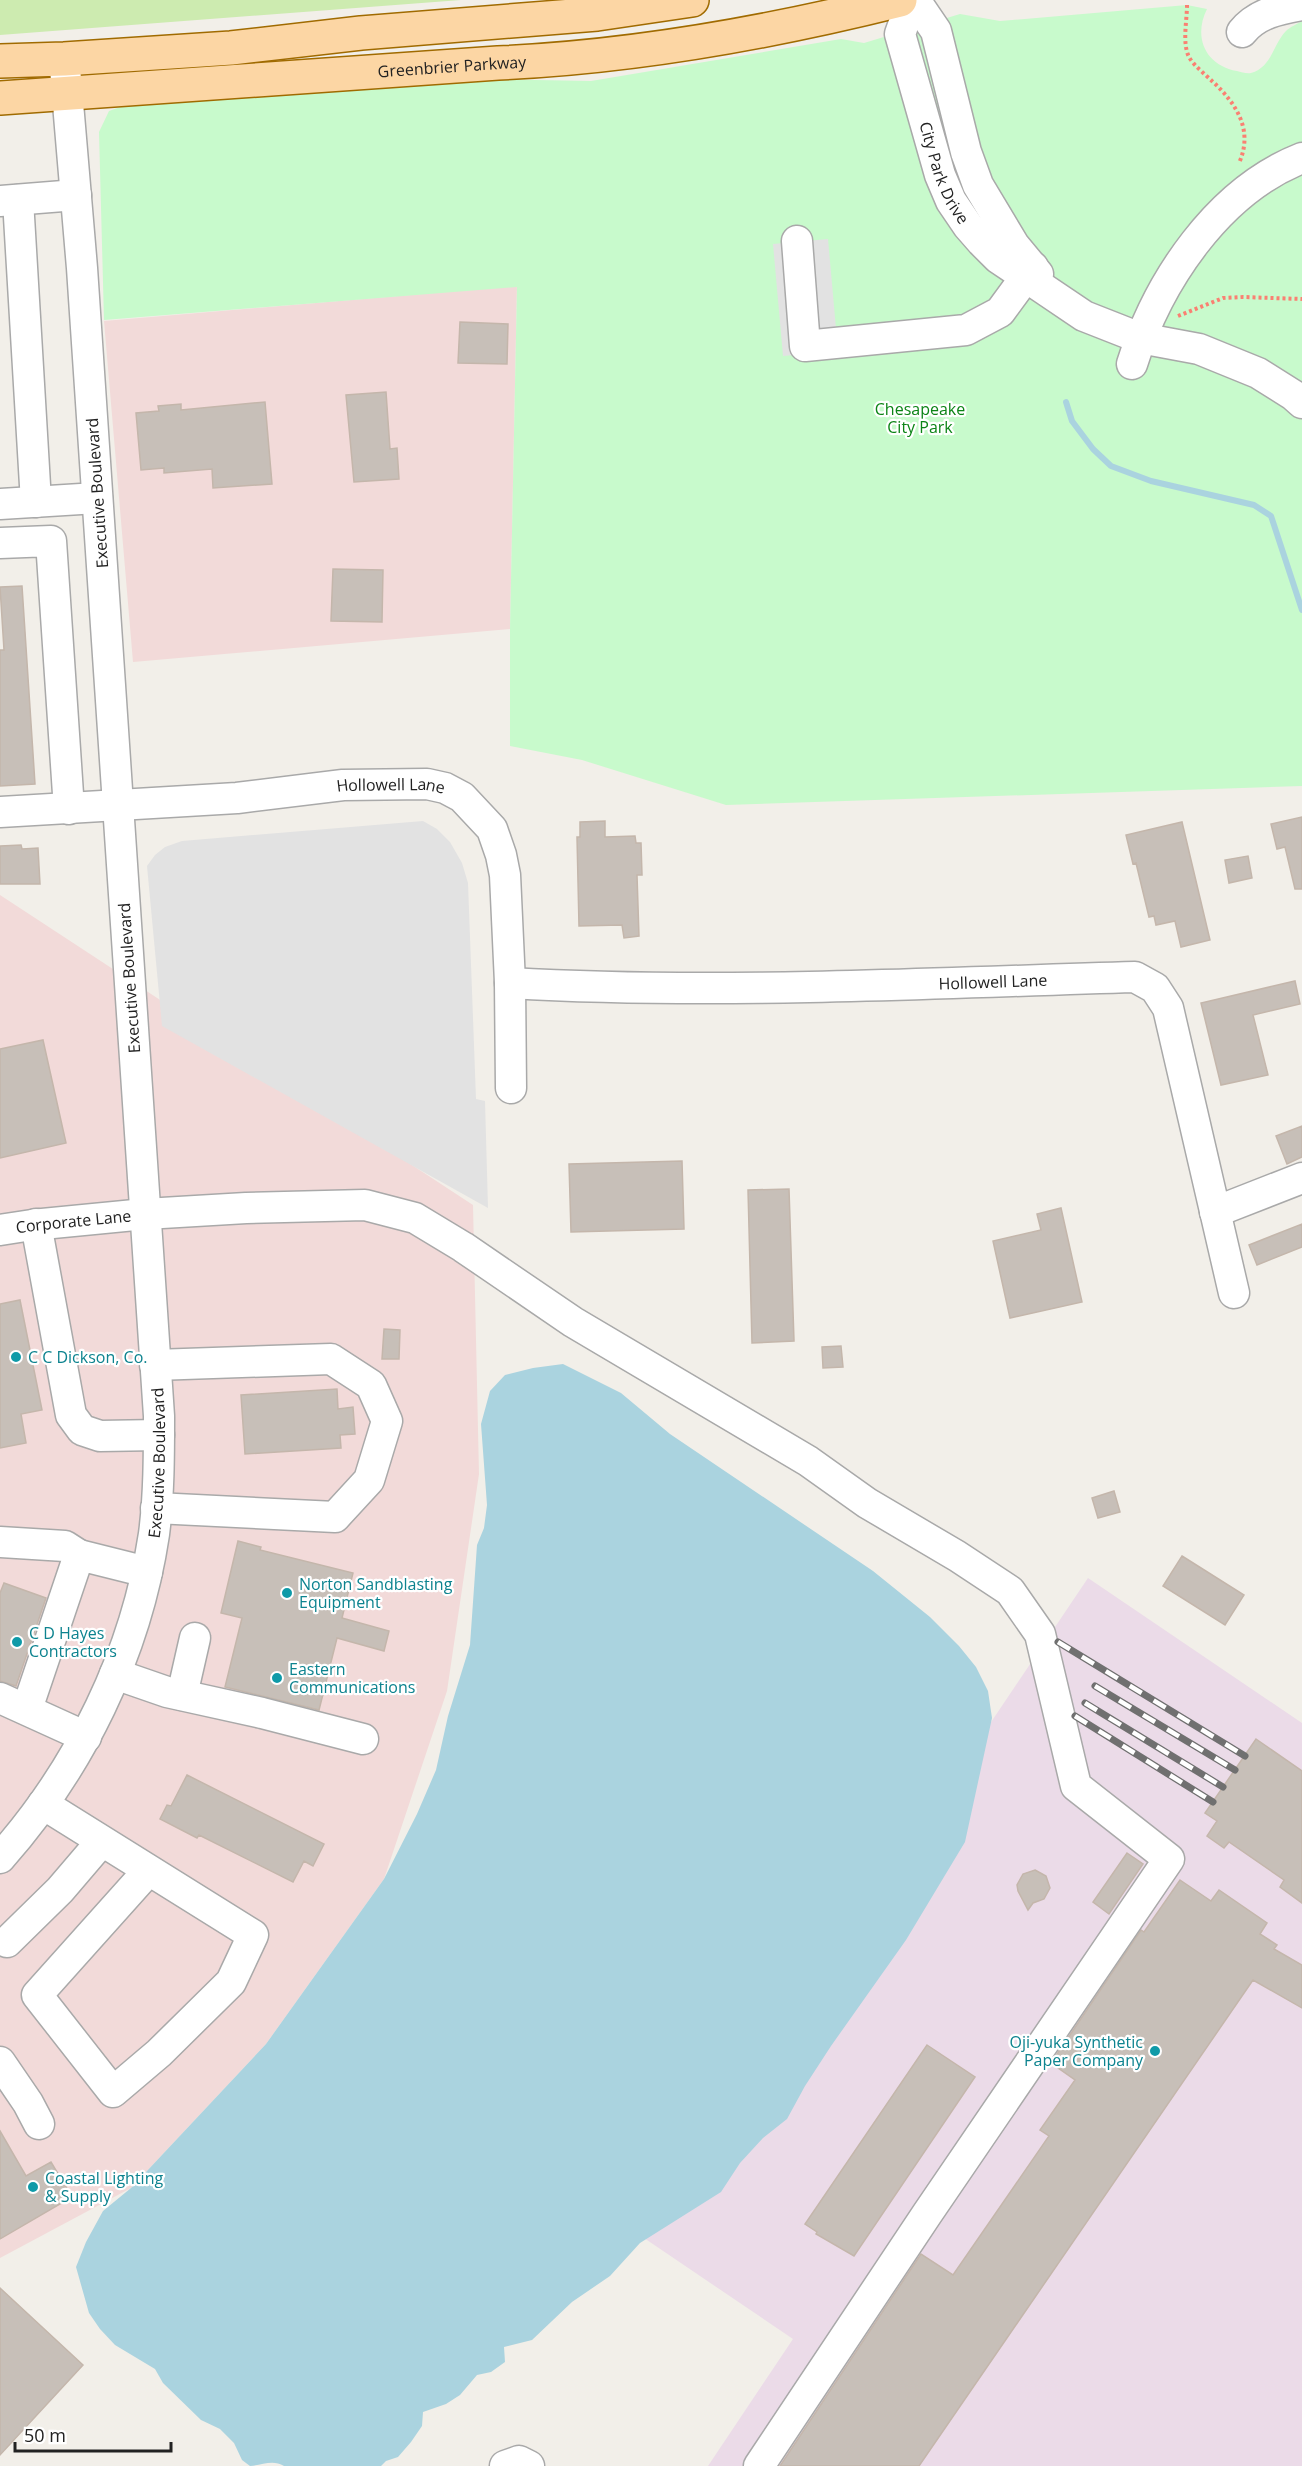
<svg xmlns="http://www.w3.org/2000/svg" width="1302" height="2466" font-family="'Open Sans',sans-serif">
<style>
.commercial{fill:#f2dad9}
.industrial{fill:#ebdbe8}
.grass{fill:#cdebb0}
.park{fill:#c8facc}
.parking{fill:#e2e2e2}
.water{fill:#aad3df}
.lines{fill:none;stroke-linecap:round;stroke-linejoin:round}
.stream{stroke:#aad3df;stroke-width:6}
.building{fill:#c7bfb8;stroke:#c4b6ab;stroke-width:1.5}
.minor-casing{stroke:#a9a9a9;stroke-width:33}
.major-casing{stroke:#a06b00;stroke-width:36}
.path{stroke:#fa8072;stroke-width:4;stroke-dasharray:3 3;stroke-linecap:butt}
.minor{stroke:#fff;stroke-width:30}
.major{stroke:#fcd6a4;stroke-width:33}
.rail-casing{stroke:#707070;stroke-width:7}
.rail{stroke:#fff;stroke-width:4.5;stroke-dasharray:14;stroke-linecap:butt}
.culture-dot{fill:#0f9aa8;stroke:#fff;stroke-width:2}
.labels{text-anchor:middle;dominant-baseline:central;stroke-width:4.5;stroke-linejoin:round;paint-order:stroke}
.street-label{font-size:16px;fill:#222;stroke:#fff}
.park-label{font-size:16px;fill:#0c8416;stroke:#fff}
.culture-label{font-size:16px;fill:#0d838f;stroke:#fff;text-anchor:start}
</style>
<rect width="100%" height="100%" fill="#f2efe9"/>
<path class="commercial" d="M517,286L510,629L133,662L104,321Z
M0,895L473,1205L479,1474L447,1691L384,1879L266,2044L131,2188L0,2258Z"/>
<path class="industrial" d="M1088,1578L1302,1723V2466H708L793,2339L644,2238Z"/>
<path class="grass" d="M0,0H461L0,35Z"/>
<path class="park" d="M1187,5L1207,9C1193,37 1205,65 1237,71C1241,72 1247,74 1251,73C1272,67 1273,44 1286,31C1290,27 1297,24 1302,21V786L726,805L582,760L510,746V629L517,287L104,320L99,132L109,111L126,105L487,79L591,81L841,39L864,43L960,14L1000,21Z"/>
<path class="parking" d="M828,239L838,351L783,356L773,244Z
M423,821L437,829L450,842L462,863L468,883L476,1099L485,1101L488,1208L162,1026L147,866L155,855L165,847L182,841Z"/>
<path class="water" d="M563,1364L621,1393L670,1434L873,1571L930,1617L959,1646L976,1667L988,1691L992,1718L965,1842L906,1940L831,2046L805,2086L787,2119L763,2138L740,2163L721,2192L640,2243L610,2276L572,2302L532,2340L504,2347L505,2362L491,2372L477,2375L460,2395L446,2404L423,2412L422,2426L411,2442L398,2457L386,2461L381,2466H284C273,2459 262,2465 250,2466L242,2460L234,2443L220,2429L201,2420L163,2383L155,2369L115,2345L100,2329L89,2313L76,2267L86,2242L103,2211L131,2188L266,2044L384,1879L417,1814L436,1770L448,1716L470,1645L477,1545L484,1528L487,1505L481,1424L490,1391L505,1375L533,1368Z"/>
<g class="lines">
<path class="stream" d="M1066,402L1072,421L1093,449L1111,466L1151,481L1254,505L1271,516L1302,610"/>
</g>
<path class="building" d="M460,322L508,324L507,364L458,363Z
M386,392L390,449L397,448L399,479L354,482L346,395Z
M265,402L272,484L213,488L212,469L164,473V468L141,470L136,413L159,411L158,406L181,404V410Z
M333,569L383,570L382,622L331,621Z
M22,586L35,784L0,786V650H4L0,587Z
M1302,817V889H1295L1285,847L1277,849L1271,824Z
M605,821V837L635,836L636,843H641L642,875H637L639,936L624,938L622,925L579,926L577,837H580V822Z
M1182,822L1210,940L1181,947L1175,921L1156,925L1154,916L1149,917L1136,863L1133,864L1126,835Z
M21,845L22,849L38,848L40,884H0V846Z
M1248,856L1252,878L1229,883L1225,860Z
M1295,981L1300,1004L1253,1015L1268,1075L1221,1085L1201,1003Z
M43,1040L66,1143L0,1158V1049Z
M1302,1126V1157L1287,1164L1276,1136Z
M682,1161L684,1229L571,1232L569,1164Z
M789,1189L794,1341L752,1343L748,1190Z
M1061,1208L1082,1302L1010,1318L993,1241L1041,1230L1037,1214Z
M1302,1224V1247L1257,1265L1249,1245Z
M20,1300L42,1410L21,1414L26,1443L0,1448V1304Z
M384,1329L400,1330L399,1359H382Z
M841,1346L843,1367L823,1368L822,1347Z
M337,1389L338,1409L353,1407L355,1434L340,1435L341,1448L245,1454L241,1395Z
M1114,1491L1120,1512L1098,1518L1092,1498Z
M238,1541L261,1547L260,1550L353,1573L342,1618L389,1631L384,1651L337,1638L319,1710L225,1687L242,1618L221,1613Z
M1182,1556L1244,1595L1225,1625L1163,1586Z
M4,1583L46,1598L16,1686L0,1681V1593Z
M1256,1739L1302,1771V1903L1280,1887L1284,1880L1229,1842L1224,1848L1207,1836L1217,1821L1205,1813Z
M187,1775L324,1844L313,1866L304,1861L293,1882L199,1835L197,1838L160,1819L167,1805L171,1806Z
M1127,1853L1143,1864L1109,1914L1093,1902Z
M1035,1870L1046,1876L1050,1888L1044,1899L1033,1903L1028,1910L1018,1891L1017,1885L1023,1874Z
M1180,1880L1211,1901L1219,1890L1267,1923L1260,1934L1277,1945L1274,1949L1302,1965V2008L1253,1980L919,2466H780L921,2254L953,2275L1049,2136L1040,2130L1075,2080L1051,2063L1141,1930L1144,1932Z
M927,2045L975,2077L854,2256L816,2234L817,2232L805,2224Z
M0,2131L26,2176L51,2162L72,2197L0,2239Z
M0,2288L83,2365L0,2455Z"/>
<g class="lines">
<defs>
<g id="minor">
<path id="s1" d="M912,0L900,34L940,175L951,201L968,226L982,242L998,258L1084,316L1140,338L1199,349L1258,373L1293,395L1302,403"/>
<path d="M915,0L936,31L966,152L978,185L1014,245L1038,274"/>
<path d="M1242,32C1257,13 1280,9 1302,5"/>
<path d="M18,200L36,502"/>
<path d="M0,201L76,195"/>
<path d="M797,241L805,346L966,330L1000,312L1033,267"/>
<path d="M1132,364C1158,281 1218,191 1302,158"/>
<path d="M0,504L97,498"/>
<path d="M0,543L51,541L69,809"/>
<path id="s2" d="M0,812L237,798L343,785L427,784L445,788L462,797L492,829L501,855L505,875L510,983L511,1088"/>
<path id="s3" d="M510,983C717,995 928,983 1135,977L1155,988L1168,1008L1234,1293"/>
<path d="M1215,1212L1302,1178"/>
<path d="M36,1224L71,1415L82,1430L100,1436L159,1435"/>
<path id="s4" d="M0,1230L32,1225L145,1214L246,1208L365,1205L415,1218L463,1247L573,1322L808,1461L867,1503L957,1556L1010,1591L1040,1634L1076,1786L1169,1859L927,2214L759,2466"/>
<path d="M155,1365L331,1359L371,1385L387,1421L369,1480L335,1517L156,1508"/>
<path d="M0,1542L65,1546L79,1555"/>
<path d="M115,1674L167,1692L262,1713L363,1739"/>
<path d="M182,1695L195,1638"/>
<path d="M0,1698L86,1737"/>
<path d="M27,1709L79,1555L147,1572"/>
<path d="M43,1804L253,1935L231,1982L159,2053L113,2092L37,1995L148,1871"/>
<path id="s5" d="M0,1858C80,1768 136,1654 154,1534C159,1495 159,1455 159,1416L82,268L65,68"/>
<path d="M7,1942L60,1890L101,1842"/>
<path d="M0,2062L28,2103L39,2124"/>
<path d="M505,2466L519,2461L529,2466"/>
</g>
<g id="major">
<path d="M0,61L64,59L231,48L361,33L597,14L692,0"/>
<path id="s6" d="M0,98L498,63C633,57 768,33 900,0"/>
</g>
</defs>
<use href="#minor" class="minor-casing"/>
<use href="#major" class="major-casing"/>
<path class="path" d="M1187,5C1187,21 1182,43 1189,57C1194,66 1205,74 1212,81C1236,103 1254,130 1239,163
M1178,316L1223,298L1243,297L1302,299"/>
<use href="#minor" class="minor"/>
<use href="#major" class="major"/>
<defs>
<path id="rail" d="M1058,1642L1245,1756
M1095,1686L1235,1770
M1085,1703L1223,1787
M1075,1716L1213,1802"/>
</defs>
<use href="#rail" class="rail-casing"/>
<use href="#rail" class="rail"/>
</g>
<g class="culture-dot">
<circle cx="16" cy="1357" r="6"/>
<circle cx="287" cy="1593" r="6"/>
<circle cx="17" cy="1642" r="6"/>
<circle cx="277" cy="1678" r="6"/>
<circle cx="1155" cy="2051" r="6"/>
<circle cx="33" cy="2187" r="6"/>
</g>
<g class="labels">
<g class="street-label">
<text stroke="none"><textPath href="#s6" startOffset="453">Greenbrier Parkway</textPath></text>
<text stroke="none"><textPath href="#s1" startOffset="182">City Park Drive</textPath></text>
<text transform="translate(97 493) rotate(-94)">Executive Boulevard</text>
<text stroke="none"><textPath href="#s2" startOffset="392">Hollowell Lane</textPath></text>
<text transform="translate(129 978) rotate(-94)">Executive Boulevard</text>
<text stroke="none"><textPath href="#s3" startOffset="483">Hollowell Lane</textPath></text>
<text stroke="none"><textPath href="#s4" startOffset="74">Corporate Lane</textPath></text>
<text stroke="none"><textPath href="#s5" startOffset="435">Executive Boulevard</textPath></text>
</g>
<g class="park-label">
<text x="920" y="409">Chesapeake<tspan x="920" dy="18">City Park</tspan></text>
</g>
<g class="culture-label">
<text x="28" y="1357">C C Dickson, Co.</text>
<text x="299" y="1584">Norton Sandblasting<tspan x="299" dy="18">Equipment</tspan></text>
<text x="29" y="1633">C D Hayes<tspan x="29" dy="18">Contractors</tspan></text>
<text x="289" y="1669">Eastern<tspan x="289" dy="18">Communications</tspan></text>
<text x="1143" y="2042" text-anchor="end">Oji-yuka Synthetic<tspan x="1143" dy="18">Paper Company</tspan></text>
<text x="45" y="2178">Coastal Lighting<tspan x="45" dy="18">&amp; Supply</tspan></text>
</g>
</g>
<path d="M15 2442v9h156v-9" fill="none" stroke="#222222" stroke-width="3"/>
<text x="24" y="2442" font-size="18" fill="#222222" stroke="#ffffff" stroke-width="4.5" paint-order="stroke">50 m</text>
</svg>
